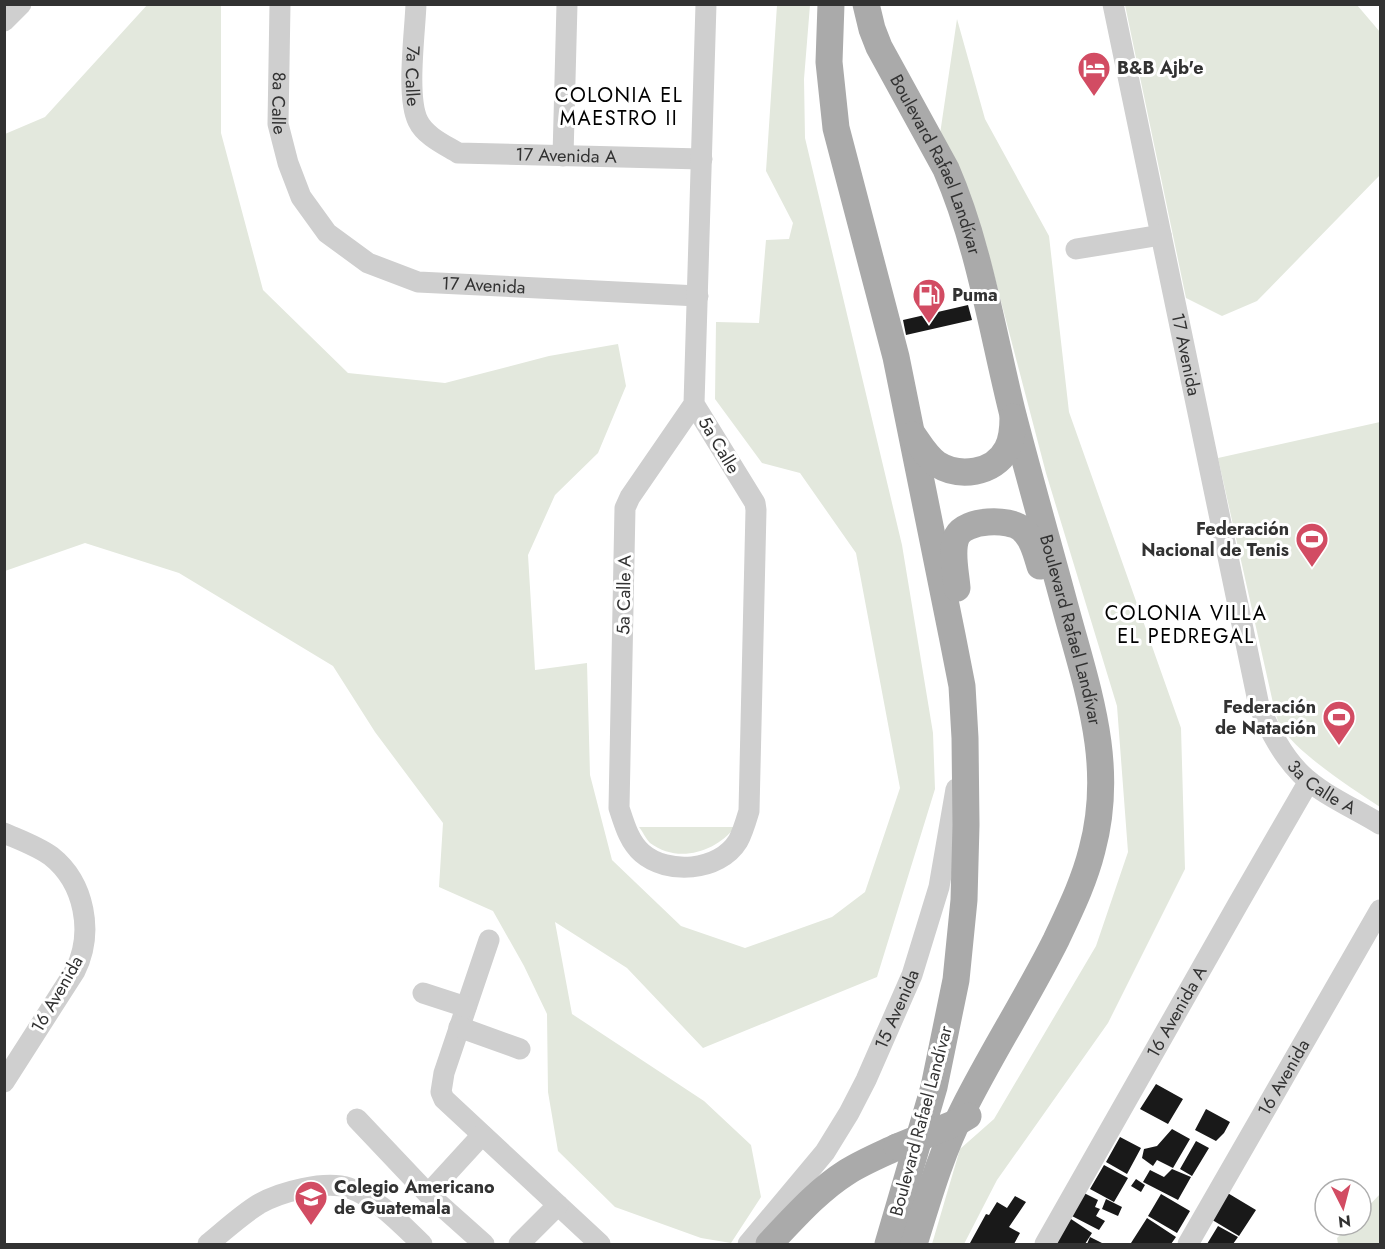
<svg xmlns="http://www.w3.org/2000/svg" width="1385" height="1249" font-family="Jost,sans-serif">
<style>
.green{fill:#e3e8dd}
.building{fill:#191919}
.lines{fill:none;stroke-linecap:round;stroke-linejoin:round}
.minor{stroke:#cfcfcf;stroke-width:21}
.major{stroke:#aaa;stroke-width:27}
.major-bridge{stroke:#aaa;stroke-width:27}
.labels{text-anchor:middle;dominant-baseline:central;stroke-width:6;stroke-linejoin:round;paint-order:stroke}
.poi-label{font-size:18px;font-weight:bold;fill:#323232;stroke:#fff;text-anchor:start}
.street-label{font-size:18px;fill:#323232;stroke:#fff}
.neighbourhood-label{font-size:20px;letter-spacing:1.5px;fill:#000;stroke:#fff}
</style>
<rect width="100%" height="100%" fill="#fff"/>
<path class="green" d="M148,4L221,5V133L263,290L348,373L445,383L549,356L618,344L626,386L598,453L555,495L528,555L535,670L587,663L590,775L612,860L681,926L745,948L832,917L865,892L900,788L856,553L800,473L762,463L715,399L716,322L759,323L766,240L789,239L793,223L766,171L777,5H810L804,79L805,138L902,545L933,733L935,789L877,977L703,1048L627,968L555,922L572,1014L704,1101L751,1145L761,1197L731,1243L701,1238L615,1207L558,1151L548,1092L547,1014L524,966L493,911L439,887L443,823L375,732L333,666L179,573L85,543L5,571V134L45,117Z
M1125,5H1357L1380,32V175L1257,301L1222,316L1186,298Z
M957,19L985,119L1049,236L1069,412L1181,728L1185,869L1108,1023L997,1180L964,1244H932L960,1149L994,1119L1096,946L1128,852L1117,706L1046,473L986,244L940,134Z
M1380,422V807C1353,789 1296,753 1280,725C1276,718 1275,710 1273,703L1218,458Z
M639,827H735C716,852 678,864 650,843C646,839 643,832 639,827Z
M1380,1194V1244H1338L1337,1238L1350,1225H1361V1214Z"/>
<path class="building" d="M968,305L972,320L906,335L903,320Z
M1156,1084L1183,1099L1168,1124L1140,1109Z
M1206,1109L1230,1122L1224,1133L1216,1141L1195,1130Z
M1172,1129L1190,1139L1173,1168L1157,1160L1153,1166L1142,1158L1144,1149L1157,1146Z
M1120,1137L1141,1148L1127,1174L1106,1162Z
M1196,1141L1209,1148L1192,1176L1180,1169Z
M1104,1165L1128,1178L1114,1202L1090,1189Z
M1172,1169L1191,1177L1178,1200L1143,1182L1150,1170L1164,1177Z
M1136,1179L1145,1185L1141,1192L1131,1186Z
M1082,1192L1098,1200L1095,1207L1100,1209L1096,1216L1105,1221L1099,1230L1070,1215Z
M1226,1192L1256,1210L1239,1236L1209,1218Z
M1161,1194L1190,1211L1177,1233L1148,1216Z
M1015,1196L1026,1202L1009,1227L1020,1233L1014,1244H974L970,1243L986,1214L989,1215L997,1202L1007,1208Z
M1106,1199L1122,1207L1118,1216L1102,1209Z
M1068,1217L1092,1233L1085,1244H1056Z
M1147,1218L1176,1237L1171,1244L1131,1243Z
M1218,1226L1238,1237L1233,1244H1207Z
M1090,1237L1104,1244H1087Z"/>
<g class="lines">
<g class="minor">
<path id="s1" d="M280,4L278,124L288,163L301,197L327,233L368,263L418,282L698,296"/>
<path id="s2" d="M416,4C415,33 406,97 418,121C425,136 445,145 458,153L702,159"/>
<path id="s3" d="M1113,4L1259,706C1270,731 1282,755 1301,774C1321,794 1356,809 1380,824"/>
<path d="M4,21L21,4"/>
<path d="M563,156L567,4"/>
<path d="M1076,249L1161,235"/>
<path d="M694,404L630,497L625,508L619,808C624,823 629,842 642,853C667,875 719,872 738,841C743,832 746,821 749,811L756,510L755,503L694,404L706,4"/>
<path d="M4,833C20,840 37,846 51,856C85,883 94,933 75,971L4,1082"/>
<path d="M489,940L444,1073L441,1092L444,1099L600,1244"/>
<path d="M423,993L466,1007"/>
<path d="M459,1027L520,1049"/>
<path d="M357,1119L428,1194L482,1135"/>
<path d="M428,1194L484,1244"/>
<path d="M208,1244C224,1231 241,1215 259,1204C280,1192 325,1180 349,1188C376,1197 402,1225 422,1244"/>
<path d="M519,1244L558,1205"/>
<path id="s4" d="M748,1244L825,1152L849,1113L866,1080L912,975L939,887L956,789"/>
<path id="s5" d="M1045,1244L1238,904L1309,781"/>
<path id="s6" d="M1188,1244L1380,910"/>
</g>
<g class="major">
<path d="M831,4L829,62L836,128L896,357L952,635L962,686L965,738L966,825L964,900L956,980L934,1087L888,1244"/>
<path id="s7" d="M866,4L872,29L879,47L946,169C979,245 992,330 1012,411C1029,477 1048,543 1066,610C1088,691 1115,765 1092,850C1084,882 1070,910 1056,940C1027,998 992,1052 963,1110C941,1153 928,1199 914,1244"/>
<path d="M913,435C920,445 926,456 937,464C959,478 994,474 1007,449C1012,440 1013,428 1013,417"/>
<path d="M957,588C956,573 950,550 957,536C966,519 1009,518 1022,529C1033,539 1036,553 1040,566"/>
<path d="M769,1244C793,1219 817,1191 847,1172C863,1162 880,1155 897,1147"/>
</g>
<path class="major-bridge" d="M897,1147L958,1122L968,1116"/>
</g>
<defs>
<symbol id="hotel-pin" viewBox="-11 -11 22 30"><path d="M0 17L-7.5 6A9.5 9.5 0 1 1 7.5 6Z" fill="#d24c63" stroke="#fff"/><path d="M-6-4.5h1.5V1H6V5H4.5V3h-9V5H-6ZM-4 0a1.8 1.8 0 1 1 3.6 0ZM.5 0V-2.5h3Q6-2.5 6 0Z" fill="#fff"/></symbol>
<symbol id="fuel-pin" viewBox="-11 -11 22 30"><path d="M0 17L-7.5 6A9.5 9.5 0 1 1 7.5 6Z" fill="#d24c63" stroke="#fff"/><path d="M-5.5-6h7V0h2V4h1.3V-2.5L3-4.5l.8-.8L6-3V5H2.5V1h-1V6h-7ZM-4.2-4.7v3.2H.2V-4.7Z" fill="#fff"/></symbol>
<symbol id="stadium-pin" viewBox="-11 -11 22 30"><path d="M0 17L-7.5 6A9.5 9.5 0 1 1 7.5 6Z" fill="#d24c63" stroke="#fff"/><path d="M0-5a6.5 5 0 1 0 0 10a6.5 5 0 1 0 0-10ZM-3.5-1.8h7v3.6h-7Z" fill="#fff"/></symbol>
<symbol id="school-pin" viewBox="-11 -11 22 30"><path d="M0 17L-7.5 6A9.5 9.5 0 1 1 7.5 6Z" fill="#d24c63" stroke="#fff"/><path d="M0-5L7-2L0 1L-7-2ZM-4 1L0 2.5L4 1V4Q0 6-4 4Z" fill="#fff"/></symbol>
</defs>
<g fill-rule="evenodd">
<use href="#hotel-pin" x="1075" y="49" width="38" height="52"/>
<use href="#fuel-pin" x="910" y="276" width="38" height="52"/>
<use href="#stadium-pin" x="1293" y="520" width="38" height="52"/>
<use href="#stadium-pin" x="1320" y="698" width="38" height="52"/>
<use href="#school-pin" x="292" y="1178" width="38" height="52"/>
</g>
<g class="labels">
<g class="poi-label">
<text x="1117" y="68">B&amp;B Ajb'e</text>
<text x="952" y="295">Puma</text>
<text x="1289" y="529" text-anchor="end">Federación<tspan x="1289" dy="21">Nacional de Tenis</tspan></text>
<text x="1316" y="707" text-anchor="end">Federación<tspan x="1316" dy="21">de Natación</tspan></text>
<text x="334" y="1187">Colegio Americano<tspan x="334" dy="21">de Guatemala</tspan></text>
</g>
<g class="street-label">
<text stroke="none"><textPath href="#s2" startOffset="72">7a Calle</textPath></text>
<text stroke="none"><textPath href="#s1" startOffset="99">8a Calle</textPath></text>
<text stroke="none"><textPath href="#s2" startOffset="278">17 Avenida A</textPath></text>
<text stroke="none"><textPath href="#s7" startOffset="176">Boulevard Rafael Landívar</textPath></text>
<text stroke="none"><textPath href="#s1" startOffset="411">17 Avenida</textPath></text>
<text stroke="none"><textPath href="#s3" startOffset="358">17 Avenida</textPath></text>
<text transform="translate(719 445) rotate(59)">5a Calle</text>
<text transform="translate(624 595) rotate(-89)">5a Calle A</text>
<text stroke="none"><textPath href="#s7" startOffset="662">Boulevard Rafael Landívar</textPath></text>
<text stroke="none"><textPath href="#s3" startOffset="822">3a Calle A</textPath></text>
<text transform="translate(57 994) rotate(-60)">16 Avenida</text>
<text stroke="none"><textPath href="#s4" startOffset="280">15 Avenida</textPath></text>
<text stroke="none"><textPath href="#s5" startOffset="267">16 Avenida A</textPath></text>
<text stroke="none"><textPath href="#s6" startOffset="192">16 Avenida</textPath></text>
<text transform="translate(921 1121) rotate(-75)">Boulevard Rafael Landívar</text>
</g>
<g class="neighbourhood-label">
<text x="619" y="95">COLONIA EL<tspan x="619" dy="23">MAESTRO II</tspan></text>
<text x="1186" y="613">COLONIA VILLA<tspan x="1186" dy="23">EL PEDREGAL</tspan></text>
</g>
</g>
<rect width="1385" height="1249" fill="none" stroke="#323232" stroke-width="12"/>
<g transform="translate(1343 1207) rotate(174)"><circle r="28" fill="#ffffff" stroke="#adadad" stroke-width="1.5"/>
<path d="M0-4.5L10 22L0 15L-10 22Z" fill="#d24c63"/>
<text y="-9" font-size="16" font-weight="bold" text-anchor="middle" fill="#323232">N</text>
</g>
</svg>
